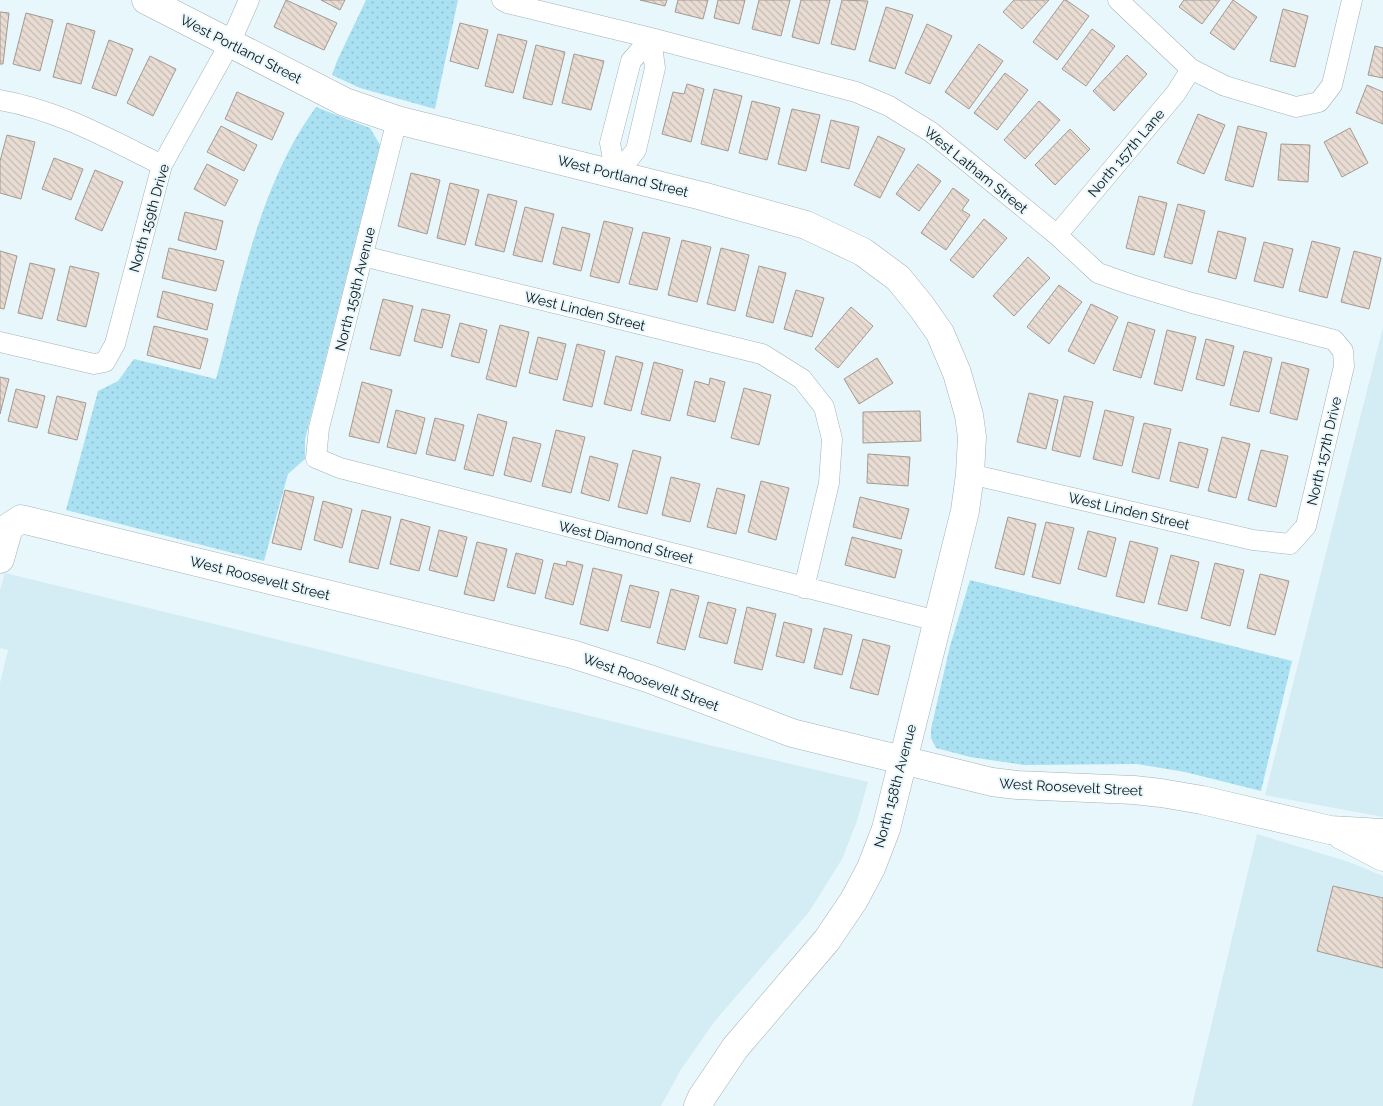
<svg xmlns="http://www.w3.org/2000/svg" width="1383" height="1106" font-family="Raleway,sans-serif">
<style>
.built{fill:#d4ecf3}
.park{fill:url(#park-dots)}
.building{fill:url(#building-back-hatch);stroke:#a49991}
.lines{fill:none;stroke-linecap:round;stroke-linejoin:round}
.street-casing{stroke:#a3b2b7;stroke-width:21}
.secondary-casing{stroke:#a3b2b7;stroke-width:29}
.street{stroke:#fff;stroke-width:20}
.secondary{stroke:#fff;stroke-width:28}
.labels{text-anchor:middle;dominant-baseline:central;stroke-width:4;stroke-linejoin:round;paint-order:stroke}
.street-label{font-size:14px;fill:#0f1416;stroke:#e7f7fc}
</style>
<defs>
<pattern id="park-dots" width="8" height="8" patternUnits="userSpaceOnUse" patternTransform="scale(1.25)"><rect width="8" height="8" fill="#a9e1f2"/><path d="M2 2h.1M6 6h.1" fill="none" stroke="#90c0cf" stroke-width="1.8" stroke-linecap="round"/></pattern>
<pattern id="building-back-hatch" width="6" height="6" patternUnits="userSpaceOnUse" patternTransform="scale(1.25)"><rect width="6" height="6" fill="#e8dcd3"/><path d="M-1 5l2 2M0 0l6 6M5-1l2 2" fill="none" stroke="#c6bcb4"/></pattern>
</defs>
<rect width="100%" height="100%" fill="#e7f7fc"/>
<path class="built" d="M1383,327V817L1265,795Z
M5,573L709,745L868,782L857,821L842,859L809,912L714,1022L680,1071L661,1106H0V683L8,650L0,648V590Z
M1257,834L1349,862L1383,876V1106H1192Z"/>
<path class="park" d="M366,0H458L435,109L360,88L332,75L337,61Z
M316,107L370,128L380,145L305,439V459L288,474L264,561L66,510L98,391L118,381L134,359L216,379C241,288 259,185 316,107Z
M970,580L1292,661L1261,791L1185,772L1137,764L1024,765L970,757L936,748L931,738V729L950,646Z"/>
<path class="building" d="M286,0L337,23L324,50L274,27Z
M321,0H345L340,10Z
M640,0H667L665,6Z
M678,0H708L703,19L675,12Z
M718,0H745L739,24L714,18Z
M759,0H790L781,36L752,29Z
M801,0H830L819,44L792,37Z
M842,0L868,1L855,50L831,44Z
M1014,0H1049L1022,29L1003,12Z
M1064,0H1066L1089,16L1057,60L1033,42Z
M1184,0H1220L1202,24L1179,7Z
M1233,0L1257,17L1234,50L1210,33Z
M886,7L913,15L895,69L869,61Z
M1283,9L1308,16L1295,67L1270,61Z
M0,12L9,13L3,64H0Z
M26,13L53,20L40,71L13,64Z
M67,23L95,31L81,84L53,77Z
M460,23L488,30L478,69L450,61Z
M927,24L952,36L930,84L905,73Z
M1092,29L1115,46L1086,86L1062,69Z
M498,34L527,41L513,93L485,86Z
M109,40L133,49L116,96L92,88Z
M979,44L1003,61L969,109L945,92Z
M536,45L565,52L552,105L523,98Z
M1375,46L1383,48V78L1368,75Z
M574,54L604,61L591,110L562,103Z
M1127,55L1147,74L1114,111L1093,91Z
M150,56L176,69L153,116L127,103Z
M1005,73L1028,90L997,130L974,113Z
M687,84L704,89L691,142L662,134L673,92L684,94Z
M1367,85L1383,92V124L1356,113Z
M714,89L742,96L728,151L701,144Z
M237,92L284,113L272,140L225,119Z
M752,101L780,108L767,160L739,153Z
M1039,101L1060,120L1025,159L1004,140Z
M792,109L820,115L806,171L778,164Z
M1198,114L1225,125L1204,174L1177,163Z
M831,120L859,127L849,169L821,162Z
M221,126L257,145L244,171L207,152Z
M1238,126L1267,133L1253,187L1225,180Z
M1350,128L1368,163L1342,177L1324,142Z
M1070,129L1090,149L1055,185L1035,165Z
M7,135L35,142L21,199L0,193V161Z
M878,136L905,149L880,198L854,185Z
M1281,144L1310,145L1308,182L1278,180Z
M54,158L83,169L71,200L42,189Z
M207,164L238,180L225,206L194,189Z
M918,164L941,181L919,211L896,194Z
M95,170L123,182L102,231L75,219Z
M411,173L440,180L427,234L398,226Z
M450,183L479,190L465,245L437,238Z
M953,188L969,200L962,210L970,215L946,250L921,233Z
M488,194L517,201L504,252L475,245Z
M1139,196L1167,203L1154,255L1126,248Z
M1178,204L1205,211L1192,264L1164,257Z
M525,207L554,214L542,262L513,255Z
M185,212L223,221L216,250L178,240Z
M984,219L1007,238L973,278L950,260Z
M604,221L633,228L619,283L590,276Z
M562,227L590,234L581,271L553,264Z
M1218,231L1246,238L1236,279L1208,272Z
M643,232L670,238L657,290L629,284Z
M682,240L711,247L697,302L668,295Z
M1312,241L1340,248L1327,298L1299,291Z
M1264,242L1293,249L1283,288L1254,281Z
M169,248L224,261L216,291L162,278Z
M721,248L749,255L735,311L707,304Z
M0,251L17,256L4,309L0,308Z
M1354,251L1381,258L1369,309L1341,302Z
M1028,257L1050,278L1014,316L993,296Z
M30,263L55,269L42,319L18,313Z
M70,266L99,273L86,327L57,320Z
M759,266L786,273L773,323L746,316Z
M1059,285L1082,302L1049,344L1027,327Z
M796,290L824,298L812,337L784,329Z
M163,291L213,304L207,330L157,317Z
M383,299L413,306L400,356L370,349Z
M1091,304L1118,317L1094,364L1068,351Z
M851,307L873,326L838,368L815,349Z
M422,309L450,315L442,348L414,341Z
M1128,322L1155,330L1141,378L1113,370Z
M460,323L487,330L479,363L451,356Z
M500,325L529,332L516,387L486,379Z
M154,326L208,339L200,369L147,355Z
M1167,330L1196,337L1182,391L1154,384Z
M538,337L566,344L557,380L529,373Z
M1206,339L1234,346L1224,386L1196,379Z
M577,344L605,351L592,407L563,400Z
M1244,351L1272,358L1259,412L1230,405Z
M616,356L643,363L631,411L604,404Z
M877,358L893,383L859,404L844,379Z
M654,362L683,370L670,421L641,414Z
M1282,362L1309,369L1297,420L1270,413Z
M0,377L9,379L0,414Z
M710,378L725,382L715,422L687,415L695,381L709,385Z
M362,382L392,390L379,443L349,436Z
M744,388L771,395L759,445L731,438Z
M16,389L45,396L37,428L8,421Z
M1029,393L1058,400L1046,449L1017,442Z
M57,396L86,403L77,440L48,433Z
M1064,396L1093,402L1080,457L1052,450Z
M396,410L425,418L416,454L387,447Z
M1105,410L1134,417L1122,466L1093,459Z
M920,411L921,441L863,443V412Z
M478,414L507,422L493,476L464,469Z
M435,418L464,425L455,461L426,454Z
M1144,423L1171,429L1159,479L1132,472Z
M556,430L585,437L571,493L542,486Z
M513,437L541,444L531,482L504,475Z
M1222,437L1250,444L1236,498L1208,491Z
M1179,442L1208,449L1198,488L1170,481Z
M633,450L661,457L647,514L618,507Z
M1261,450L1288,456L1276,507L1248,500Z
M868,454L910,457L908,486L867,483Z
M590,456L618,464L609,501L581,493Z
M671,477L700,484L690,522L662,515Z
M761,481L789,488L776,540L748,532Z
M717,488L745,495L736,534L707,527Z
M285,490L314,497L301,550L272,543Z
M860,497L909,509L901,539L853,527Z
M323,501L352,509L342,548L314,540Z
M362,510L391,517L378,569L349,562Z
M1008,517L1036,524L1024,575L995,568Z
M401,519L430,527L419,571L390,564Z
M1046,522L1074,528L1060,584L1032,577Z
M439,530L467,537L457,577L429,570Z
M1088,531L1116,538L1106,577L1078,569Z
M852,537L902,550L895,578L845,565Z
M1130,541L1158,548L1144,603L1116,596Z
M477,542L507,549L494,601L464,594Z
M516,553L543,560L535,594L507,587Z
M1171,555L1199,562L1187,611L1158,604Z
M567,561L583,565L573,605L545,598L554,563L566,566Z
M1215,563L1244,570L1230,626L1201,618Z
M593,568L622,575L608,631L580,624Z
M1260,574L1289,581L1275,635L1247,628Z
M630,585L659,592L650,628L621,621Z
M671,589L699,596L685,650L657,643Z
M708,602L736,609L727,644L699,637Z
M747,607L776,614L762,670L734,663Z
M784,622L812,629L804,663L776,656Z
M824,628L852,635L842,675L814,668Z
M863,639L890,646L878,695L850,688Z
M1333,886L1383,898V968L1317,951Z"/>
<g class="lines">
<defs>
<path id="street" d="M502,0L507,3L651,38L856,92L889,106L931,132L1057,235L1098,273L1132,285L1192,303L1334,340L1343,351L1344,366L1306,526L1290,544L1253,540L970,474
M1118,0L1191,69L1225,86L1296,107L1319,102L1332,85L1352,0
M0,100C58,110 109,139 162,165
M397,120L319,428L316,458L340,468L937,621
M616,175L610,143L631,61L651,38
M616,175L636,150L655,68L651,38
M1057,235L1176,93L1191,69
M363,256L762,354L802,379L824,407L832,439L829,483L804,588
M0,342L94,364L105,362L115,344L162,165L230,43L249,0"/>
<path id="secondary" d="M146,0L345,102L397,120L702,196L806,225L863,252L898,278L921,306L940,333L957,373L969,415L972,437L970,474L965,511L886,829L871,868L854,900L827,940L735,1048L702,1097L698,1106
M0,559L9,527L21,519L572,654L650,679L792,733L992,782L1017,785L1134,790L1161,793L1202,800L1330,830L1383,833
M1341,835L1383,857"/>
</defs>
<use href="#street" class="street-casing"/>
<use href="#secondary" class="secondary-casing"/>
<use href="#street" class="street"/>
<use href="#secondary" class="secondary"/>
</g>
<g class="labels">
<g class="street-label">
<text transform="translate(241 49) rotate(27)">West Portland Street</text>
<text transform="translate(1126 153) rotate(-50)">North 157th Lane</text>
<text transform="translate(976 170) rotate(39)">West Latham Street</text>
<text transform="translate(623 176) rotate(14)">West Portland Street</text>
<text transform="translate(149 218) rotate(-74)">North 159th Drive</text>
<text transform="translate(355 289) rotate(-76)">North 159th Avenue</text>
<text transform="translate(585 311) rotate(14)">West Linden Street</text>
<text transform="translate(1324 451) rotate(-77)">North 157th Drive</text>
<text transform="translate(1129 511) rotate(13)">West Linden Street</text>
<text transform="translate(626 542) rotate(14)">West Diamond Street</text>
<text transform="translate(260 578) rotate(14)">West Roosevelt Street</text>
<text transform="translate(651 682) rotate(20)">West Roosevelt Street</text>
<text transform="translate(895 786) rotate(-75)">North 158th Avenue</text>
<text transform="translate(1071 787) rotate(3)">West Roosevelt Street</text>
</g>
</g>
</svg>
